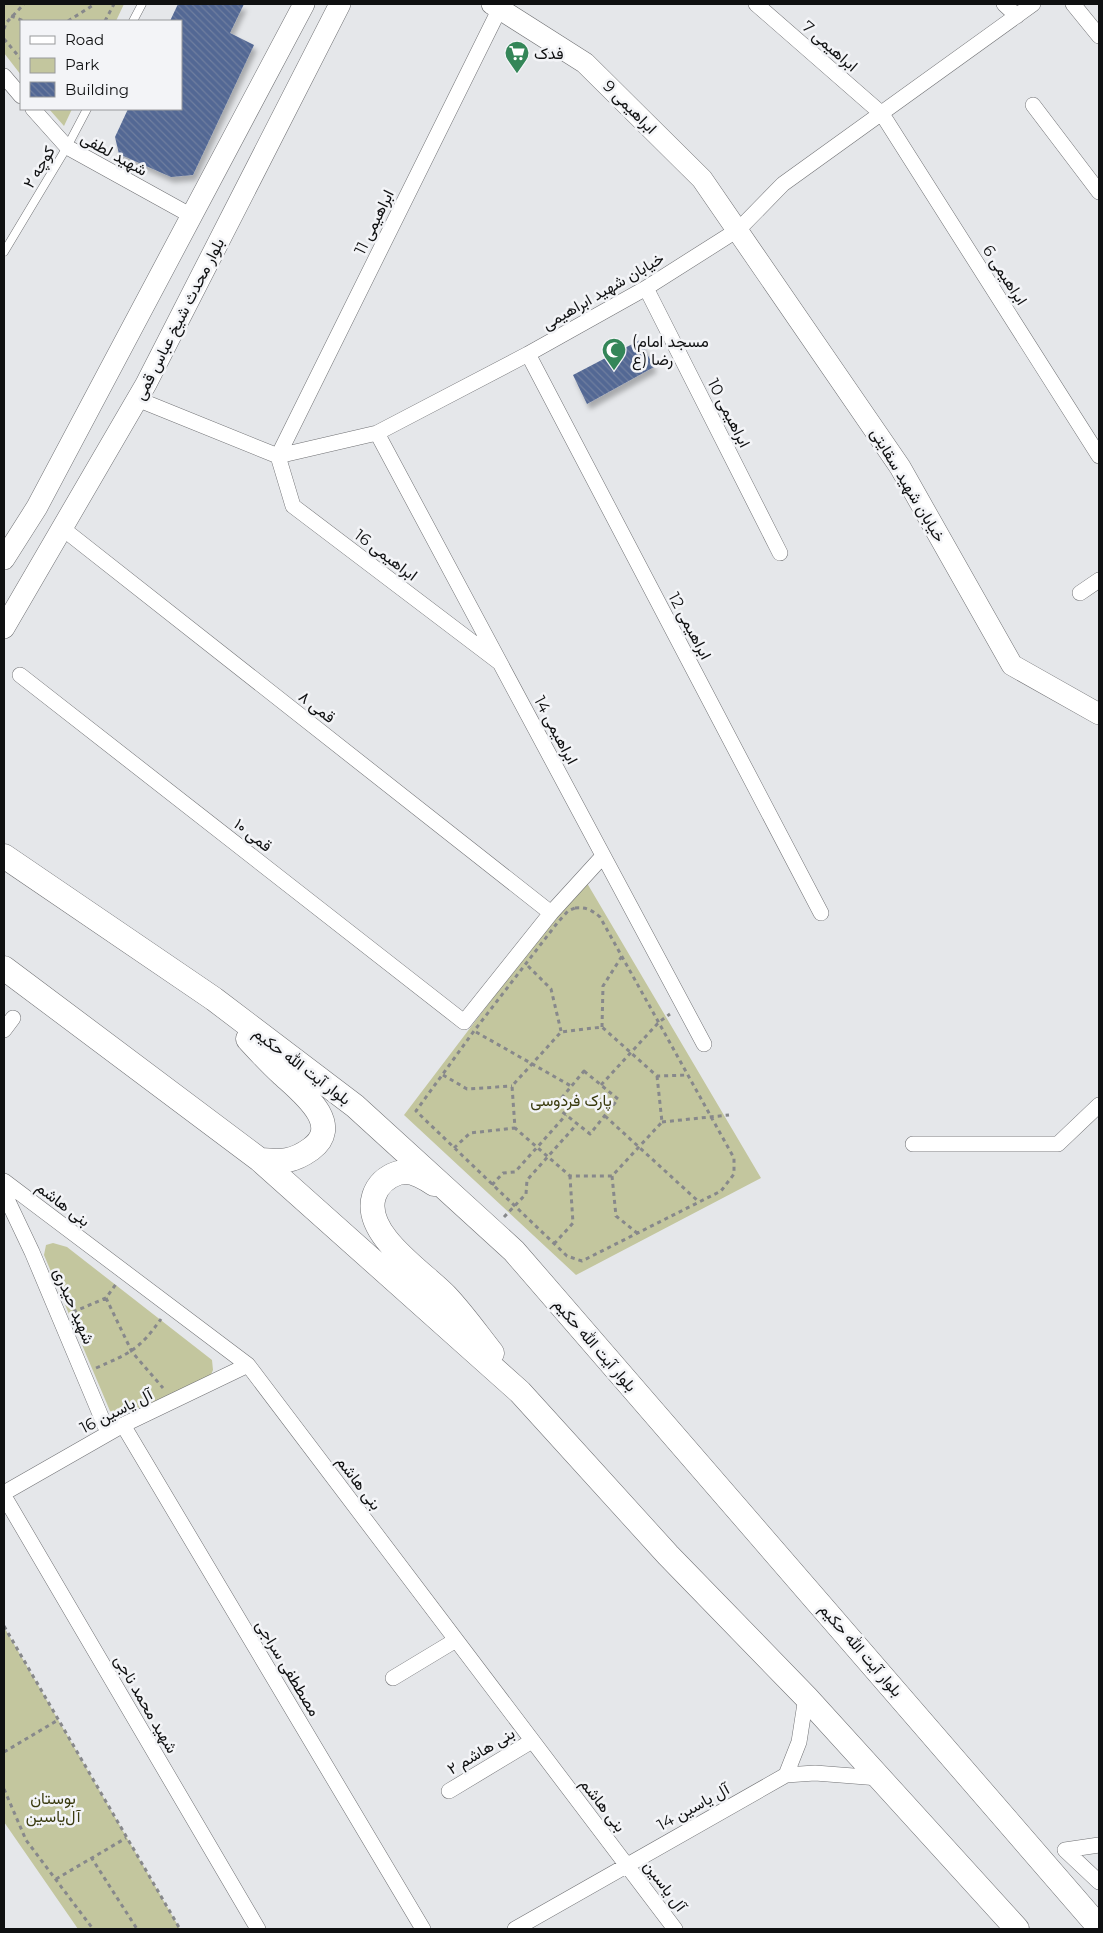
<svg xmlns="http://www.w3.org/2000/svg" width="1103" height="1933" font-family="Montserrat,Vazirmatn,sans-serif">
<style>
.park{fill:#c3c69e}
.building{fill:url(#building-back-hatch);filter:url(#shadow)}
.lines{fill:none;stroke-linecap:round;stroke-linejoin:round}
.service-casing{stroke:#707174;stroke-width:9}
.minor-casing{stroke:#707174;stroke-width:16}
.secondary-casing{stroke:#707174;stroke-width:22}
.primary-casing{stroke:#707174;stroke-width:25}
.path{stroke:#87888b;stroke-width:3;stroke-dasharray:4 4;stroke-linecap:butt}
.service{stroke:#fff;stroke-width:8}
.minor{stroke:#fff;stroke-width:15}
.secondary{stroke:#fff;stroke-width:21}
.primary{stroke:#fff;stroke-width:24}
.labels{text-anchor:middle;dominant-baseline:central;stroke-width:5;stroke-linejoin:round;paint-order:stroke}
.street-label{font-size:16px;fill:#0f1011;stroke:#f3f4f7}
.poi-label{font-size:16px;fill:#0f1011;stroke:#f3f4f7;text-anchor:start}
.park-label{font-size:16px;fill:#3a3b0f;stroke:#f3f4f7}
</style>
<defs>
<pattern id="building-back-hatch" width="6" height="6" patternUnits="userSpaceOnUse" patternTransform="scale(1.25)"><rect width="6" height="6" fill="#526794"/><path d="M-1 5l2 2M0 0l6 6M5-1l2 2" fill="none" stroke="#707f9f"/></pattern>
<filter id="shadow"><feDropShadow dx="3" dy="5.5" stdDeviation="2.5" flood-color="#0004"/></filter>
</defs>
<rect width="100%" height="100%" fill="#e5e7ea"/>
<path class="park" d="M4,4H124L116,21H21V75L4,53Z
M49,109H72L64,126Z
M584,878L761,1178L576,1275L404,1115Z
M53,1243L67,1247L212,1360L213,1370L209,1379L119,1416L110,1411L44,1255L46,1245Z
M4,1627L180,1929H78L4,1822Z"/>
<path class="building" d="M178,4H244L230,33L254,45L193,175L171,177L119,154L115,137L128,109H181V21H170Z
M640,340L654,367L587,404L573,375Z"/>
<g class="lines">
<defs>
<path id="service" d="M133,21L142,4
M4,252L67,147L87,109"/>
<path id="minor" d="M756,4L882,114L1099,456
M1004,4L1017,16
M1073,4L1099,36
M4,76L21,96
M1033,105L1099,192
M33,109L67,147L190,215
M646,288L780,553
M528,354L821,913
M137,399L278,456L377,433L528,354L646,288L739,229L783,184L1033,4
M377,433L704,1044
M62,528L551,913
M1080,593L1099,580
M500,663L293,506L278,456L502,4
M20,675L464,1022L551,913L603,856
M4,1030L13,1018
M913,1144H1058L1099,1105
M4,1181L248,1365L675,1929
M4,1193L32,1252L108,1433
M123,1425L423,1929
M4,1493L123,1425L248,1365
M4,1496L258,1929
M393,1678L456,1640
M786,1775L799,1742L806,1697
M449,1791L532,1741
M1065,1850L1099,1882
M1065,1850L1099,1845
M515,1929L786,1775L815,1773L879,1778"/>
<path id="secondary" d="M492,4L585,63L702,179L900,467L1012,665L1099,714
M4,559L37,507L304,4
M4,628L146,384L340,4"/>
<path id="primary" d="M4,856L214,999L355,1106L514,1251L1099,1927
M4,968L260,1160L520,1392L668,1555L806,1697L1017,1929
M248,1039C259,1051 269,1062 281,1073C299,1090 345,1124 311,1149C293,1162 282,1162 260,1160
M434,1184C424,1177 410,1169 398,1173C386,1177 378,1184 374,1196C362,1234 423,1272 446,1296C463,1314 477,1334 492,1353"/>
</defs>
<use href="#service" class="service-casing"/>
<use href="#minor" class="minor-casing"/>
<use href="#secondary" class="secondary-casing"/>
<use href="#primary" class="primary-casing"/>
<path class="path" d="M11,16L24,21
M68,21L95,4
M105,21L114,4
M4,29L6,23L24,4
M4,39L21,59
M575,908C586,907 592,910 600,917L734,1158V1174L721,1191L582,1261L567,1256L416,1111L474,1031L558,922L568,911Z
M528,966L551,989L561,1031
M602,1027L603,986L622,956
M476,1032L571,1086
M584,1071L618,1099L590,1134L555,1106Z
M443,1075L467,1089L512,1086
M657,1076L662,1122L612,1176H570L515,1128L512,1086L561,1032L602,1027L657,1076L688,1075
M601,1085L659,1022L670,1014
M605,1116L699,1202
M662,1122L729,1115
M454,1148L470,1133L515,1128
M612,1176L616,1216L637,1233
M492,1185L503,1173L515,1172L566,1115
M504,1217L526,1194L527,1180L577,1124
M554,1244L573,1223L570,1177
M106,1298L132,1352L163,1388
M73,1312L106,1298L116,1284
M96,1368C130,1353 139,1350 161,1319
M4,1626L180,1929
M4,1752L58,1720
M4,1789L26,1840L93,1929
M91,1857L137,1929
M56,1879L126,1838"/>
<use href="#service" class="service"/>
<use href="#minor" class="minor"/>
<use href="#secondary" class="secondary"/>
<use href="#primary" class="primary"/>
</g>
<defs>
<symbol id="supermarket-pin" viewBox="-11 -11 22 30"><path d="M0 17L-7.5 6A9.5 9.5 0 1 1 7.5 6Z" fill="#348658" stroke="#f3f4f7"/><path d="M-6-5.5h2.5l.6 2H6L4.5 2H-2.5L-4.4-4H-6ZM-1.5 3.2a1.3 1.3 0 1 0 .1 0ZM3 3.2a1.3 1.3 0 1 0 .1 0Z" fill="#fff"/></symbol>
<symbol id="mosque-pin" viewBox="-11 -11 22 30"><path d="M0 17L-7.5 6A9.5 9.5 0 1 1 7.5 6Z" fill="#348658" stroke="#f3f4f7"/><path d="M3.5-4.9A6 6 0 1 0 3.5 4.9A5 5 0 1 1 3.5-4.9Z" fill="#fff"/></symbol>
</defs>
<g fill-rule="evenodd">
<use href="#supermarket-pin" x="503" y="39" width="28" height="38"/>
<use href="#mosque-pin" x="600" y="336" width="28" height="38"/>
</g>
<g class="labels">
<g class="street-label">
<text transform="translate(830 46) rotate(41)">ابراهیمی 7</text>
<text transform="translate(630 107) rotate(45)">ابراهیمی 9</text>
<text transform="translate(114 154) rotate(29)">شهید لطفی</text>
<text transform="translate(39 167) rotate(-59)">کوچه ۲</text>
<text transform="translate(374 222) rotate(-64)">ابراهیمی 11</text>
<text transform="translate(1005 275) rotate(57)">ابراهیمی 6</text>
<text transform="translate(603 291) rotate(-30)">خیابان شهید ابراهیمی</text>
<text transform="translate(179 319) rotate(-63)">بلوار محدث شیخ عباس قمی</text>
<text transform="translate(729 413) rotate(63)">ابراهیمی 10</text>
<text transform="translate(908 485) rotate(59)">خیابان شهید سقایتی</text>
<text transform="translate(386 555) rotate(37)">ابراهیمی 16</text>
<text transform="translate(690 626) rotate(62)">ابراهیمی 12</text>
<text transform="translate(317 707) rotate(38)">قمی ۸</text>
<text transform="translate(556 730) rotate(62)">ابراهیمی 14</text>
<text transform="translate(253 835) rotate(38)">قمی ۱۰</text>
<text transform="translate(302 1066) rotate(37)">بلوار آیت الله حکیم</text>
<text transform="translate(63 1204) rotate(37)">بنی هاشم</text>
<text transform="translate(74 1306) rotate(67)">شهید حیدری</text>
<text transform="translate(595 1345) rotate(49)">بلوار آیت الله حکیم</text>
<text transform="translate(116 1411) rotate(-27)">آل یاسین 16</text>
<text transform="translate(359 1483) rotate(53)">بنی هاشم</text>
<text transform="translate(861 1650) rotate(49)">بلوار آیت الله حکیم</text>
<text transform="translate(288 1668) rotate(59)">مصططفی سراجی</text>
<text transform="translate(146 1704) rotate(60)">شهید محمد ناجی</text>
<text transform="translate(481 1751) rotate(-31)">بنی هاشم ۲</text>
<text transform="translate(603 1805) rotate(52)">بنی هاشم</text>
<text transform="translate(693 1807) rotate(-29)">آل یاسین 14</text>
<text transform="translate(665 1886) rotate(53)">آل یاسین</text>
</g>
<g class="poi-label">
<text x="534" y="53">فدک</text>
<text x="632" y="341">(مسجد امام<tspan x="632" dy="18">رضا (ع</tspan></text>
</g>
<g class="park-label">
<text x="571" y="1100">پارک فردوسی</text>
<text x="53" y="1798">بوستان<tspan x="53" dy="18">آل‌یاسین</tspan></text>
</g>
</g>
<rect width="1103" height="1933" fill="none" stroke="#0f1011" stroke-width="10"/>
<rect x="20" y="20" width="162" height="90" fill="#f3f4f7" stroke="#98999b"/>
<rect x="30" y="36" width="25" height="8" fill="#ffffff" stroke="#98999b"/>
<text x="65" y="45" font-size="15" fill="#0f1011">Road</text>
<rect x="30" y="58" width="25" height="15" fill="#c3c69e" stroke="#98999b"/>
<text x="65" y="70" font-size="15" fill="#0f1011">Park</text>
<rect x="30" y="82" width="25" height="15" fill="url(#building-back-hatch)" stroke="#98999b"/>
<text x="65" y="95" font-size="15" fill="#0f1011">Building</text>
</svg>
